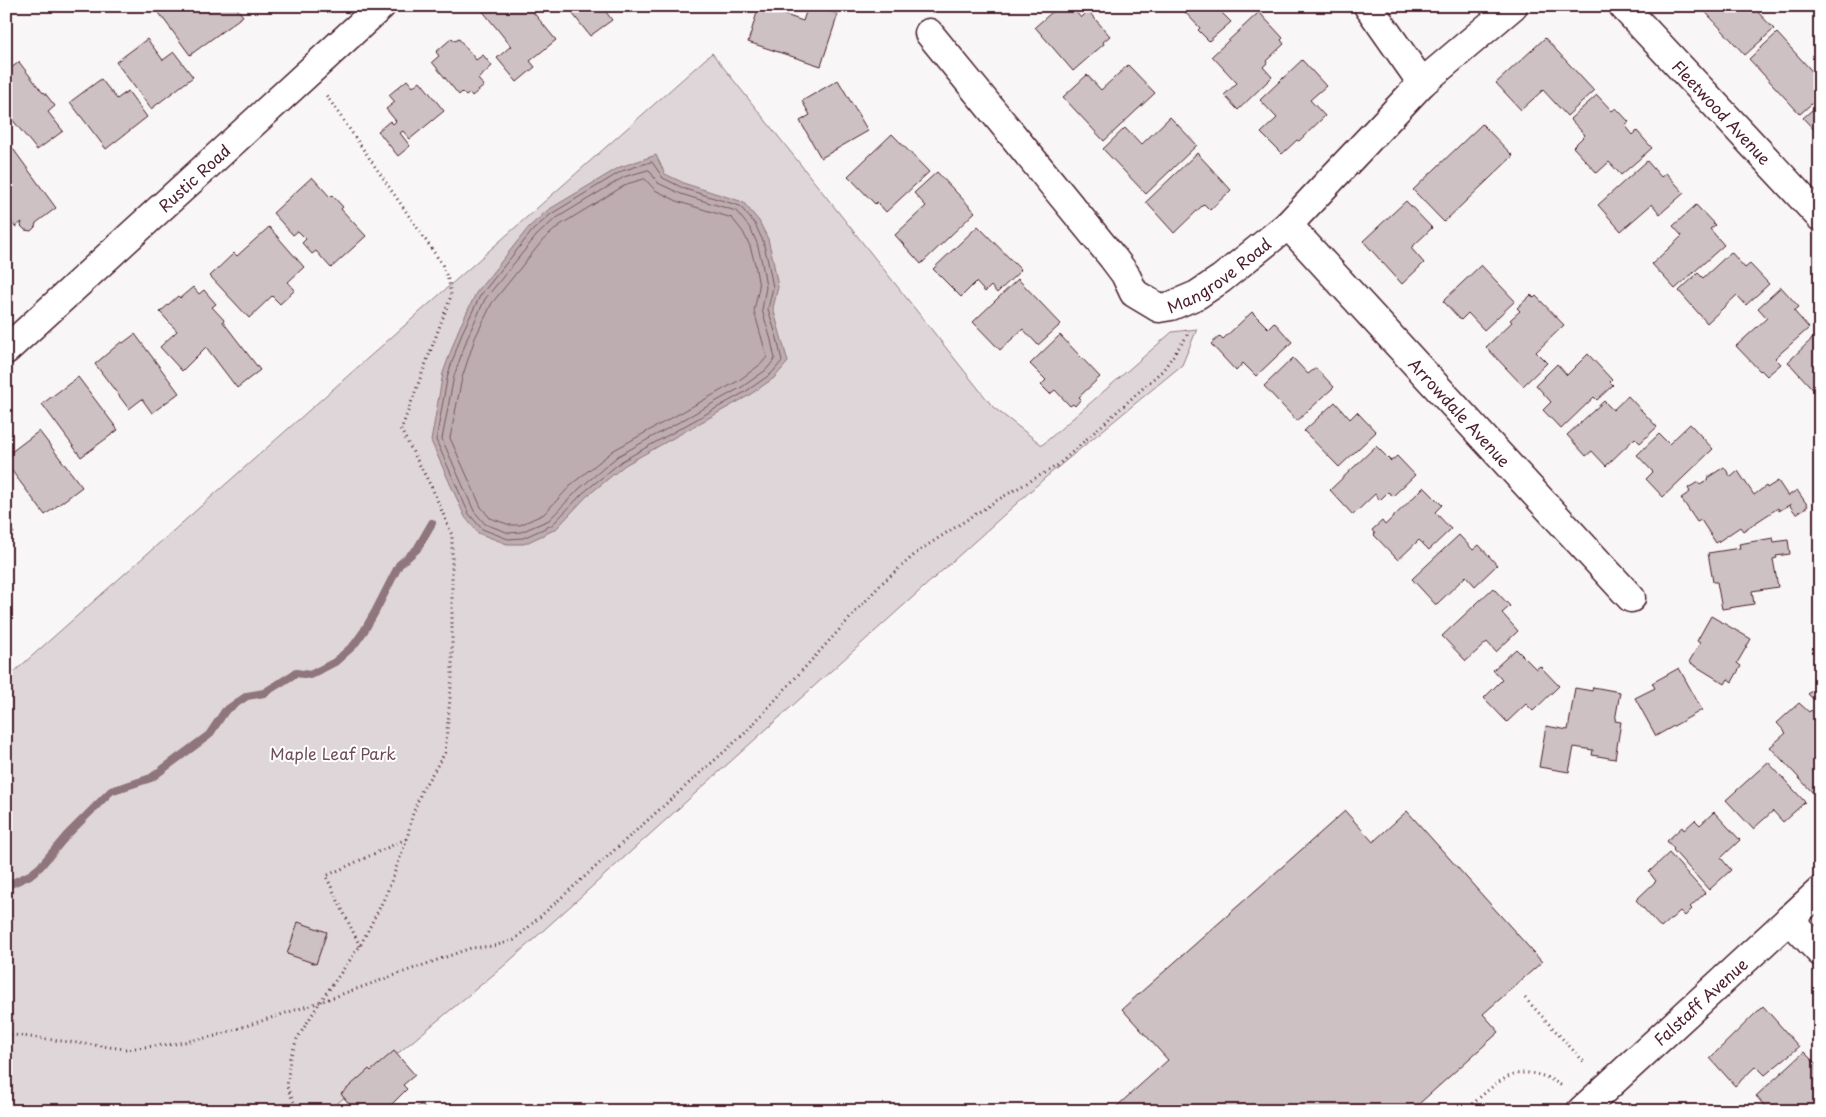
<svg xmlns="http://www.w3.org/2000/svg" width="1826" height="1117" font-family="'Playpen Sans',sans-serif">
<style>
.green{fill:#ded6d9;stroke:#947a82}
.water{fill:#bdadb0;stroke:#8f747b}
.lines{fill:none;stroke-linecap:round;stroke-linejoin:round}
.shore{stroke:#785860;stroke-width:1}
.stream{stroke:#8f747b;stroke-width:8}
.building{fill:#cdc1c4;stroke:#4a1f2b}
.minor-casing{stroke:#4a1f2b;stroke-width:31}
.path{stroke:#4a1f2b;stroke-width:3;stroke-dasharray:1 4;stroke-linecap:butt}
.minor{stroke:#fff;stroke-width:28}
.labels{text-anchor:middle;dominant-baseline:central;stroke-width:4;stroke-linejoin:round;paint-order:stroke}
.street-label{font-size:16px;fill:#4a1f2b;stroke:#fff}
.park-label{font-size:16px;fill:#6f4d56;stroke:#fff}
</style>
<rect width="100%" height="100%" fill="#f8f6f7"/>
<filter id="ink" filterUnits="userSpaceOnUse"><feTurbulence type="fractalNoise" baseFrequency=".02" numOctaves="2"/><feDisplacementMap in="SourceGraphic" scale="10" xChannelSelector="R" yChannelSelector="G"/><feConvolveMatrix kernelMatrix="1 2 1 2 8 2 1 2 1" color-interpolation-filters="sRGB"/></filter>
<g filter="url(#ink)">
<path class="green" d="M712,53L993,407L1042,445L1172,332L1197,329L1182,365L1046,477L505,965L328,1111H6V679Z"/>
<path class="water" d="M656,155L665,174L686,184L743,202L759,221L768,239L773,260L778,287L773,308L788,362L774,378L748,396L625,465L586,497L556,529L524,544H507L478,533L465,517L431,441L443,373L458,331L476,293L529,227L548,210L620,167Z"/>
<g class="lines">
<path class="shore" d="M652,162L663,178L685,189L740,206L755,224L763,241L768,262L773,287L768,309L777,338L782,361L771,374L745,392L622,461L583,493L552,525L523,538L508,539L482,529L469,514L436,440L448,374L462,333L480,296L533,230L551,214L622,171Z
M649,170L658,183L681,194L736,211L750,228L757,243L762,263L766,287L762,310L771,340L775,359L766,370L742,387L618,456L579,489L549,520L521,532L509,533L485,524L474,511L442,439L454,376L468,336L485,299L537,235L555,219L624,177Z
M645,179L655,190L679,202L732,218L743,232L750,246L755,264L759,287L754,311L767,357L761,364L738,381L614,450L573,483L544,514L520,525H510L490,518L481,507L450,438L462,378L475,338L492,303L543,240L560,225L627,184Z"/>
<path class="stream" d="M6,886L30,875L40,867L67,835L111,791L151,778L209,735L225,711L247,696L264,693L296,673L310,675L335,662L354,645L364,631L375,612L399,565L417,549L432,523"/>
</g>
<path class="building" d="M154,6H235L243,16L190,55Z
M485,6H528L556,40L530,61L535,67L517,82L497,58L511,46L481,9Z
M571,6H605L603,8L612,20L590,36L569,9Z
M759,6L803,21L808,6L838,14L821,66L748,42Z
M1059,6H1071L1081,18L1088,11L1110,36L1103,42L1104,44L1073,71L1035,27Z
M1179,6H1230L1222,13L1231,22L1209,41L1198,30L1200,28Z
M1700,6H1752L1774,29L1745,55Z
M1259,12L1283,38L1281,40L1284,44L1266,61L1267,63L1263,67L1272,77L1238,110L1224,95L1237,83L1212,56Z
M1777,33L1820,80V96L1800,114L1749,59Z
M452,38L455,41L459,39L476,60L483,55L492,66L478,79L484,86L472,96L470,93L466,96L462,92L459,95L432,62L439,56L436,52Z
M1545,38L1594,91L1567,116L1543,90L1521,110L1496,83Z
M147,39L163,60L174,52L193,77L151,109L116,62Z
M1302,60L1326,86L1310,100L1325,116L1299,141L1297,140L1282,154L1261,133L1277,118L1260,100Z
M19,62L43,93L44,92L55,106L48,112L63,131L37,150L11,118L12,117L6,109V72Z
M1128,65L1155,93L1104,141L1063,97L1087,75L1101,90Z
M101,79L117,99L128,91L147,117L106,149L70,102Z
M407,80L413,87L420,81L444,111L410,139L403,131L400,133L410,146L398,156L378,131L390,121L393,124L396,121L386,109L395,102L389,95Z
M838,80L868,131L821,158L800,121L810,115L802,101Z
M1597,95L1612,111L1616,108L1629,122L1625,125L1633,135L1637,131L1652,148L1621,175L1609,162L1597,173L1573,147L1585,135L1570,119Z
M1820,103V136L1803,118Z
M1170,117L1197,145L1146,194L1103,149L1125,128L1141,145Z
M1482,124L1513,156L1444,222L1413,190Z
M892,134L929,172L886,212L877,202L875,204L848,176Z
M11,146L56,208L36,223L35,227L31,231L25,230L21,226L22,222L15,227L6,215V150Z
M1197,153L1231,190L1210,210L1204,204L1174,233L1146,202Z
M1647,161L1661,177L1666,173L1684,193L1660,214L1652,204L1621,231L1598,205Z
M937,172L975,212L921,264L895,235L926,206L914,193Z
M312,177L330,197L332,195L343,207L341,209L366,236L331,268L316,251L312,254L302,243L306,239L298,231L293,235L273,213Z
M1406,201L1432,228L1411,248L1424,263L1402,284L1363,241Z
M1696,205L1715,225L1710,229L1724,245L1675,289L1652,264L1682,236L1673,226Z
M978,226L1021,270L997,293L991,286L985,292L976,282L961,297L933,269Z
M269,227L304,267L288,282L295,290L280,304L272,296L249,318L210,276L234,253L237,256Z
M1731,252L1745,268L1750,264L1769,284L1746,305L1737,295L1707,323L1679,291L1698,273L1703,278Z
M1481,265L1515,301L1484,330L1468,313L1461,320L1443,301Z
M1018,279L1061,324L1038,345L1023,329L1000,350L973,322Z
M193,287L199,294L204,290L216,304L212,307L224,320L223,322L260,370L237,388L206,347L182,371L160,347L177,331L160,312L178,296L180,298Z
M1781,287L1799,307L1794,311L1809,328L1775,358L1781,364L1767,376L1761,370L1760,371L1736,346L1767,318L1758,308Z
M1531,295L1534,298L1536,296L1564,325L1536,352L1547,363L1523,386L1486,347L1512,322L1510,320L1520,311L1517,308Z
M1252,312L1268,328L1274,322L1292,342L1256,376L1243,363L1236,371L1211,344L1220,336L1223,339Z
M135,334L179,393L152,413L142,399L129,409L95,364L121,342L123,343Z
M1060,335L1100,377L1079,397L1081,399L1075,406L1073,404L1070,406L1055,390L1050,394L1041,385L1046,380L1030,364Z
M1816,335L1820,339V397L1788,362Z
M1588,354L1612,380L1610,382L1613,385L1597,400L1594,397L1561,429L1543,410L1551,402L1536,385L1557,364L1567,375Z
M1293,358L1308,374L1316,368L1334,387L1297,421L1264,386Z
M78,377L118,430L81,457L42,404Z
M1628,396L1657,427L1640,443L1635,438L1606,466L1592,451L1586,456L1567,435L1604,401L1613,410Z
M1335,402L1350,419L1357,412L1376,432L1339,467L1304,431Z
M1690,424L1713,449L1663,497L1646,479L1653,472L1637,455L1659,434L1669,444Z
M39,431L82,487L45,515L6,463V456Z
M1376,446L1391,461L1397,456L1415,475L1393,496L1388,492L1380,500L1375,494L1353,515L1330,490Z
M1724,467L1731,477L1738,471L1754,495L1766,486L1767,488L1778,481L1788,496L1797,490L1808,506L1796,514L1790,506L1791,504L1779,511L1778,508L1743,531L1740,527L1716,543L1701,520L1697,522L1681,498L1690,492L1688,488L1698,482L1700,485L1708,480L1707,478Z
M1424,487L1442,505L1435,512L1451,529L1429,550L1419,540L1398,560L1374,535L1375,534L1372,530L1382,521L1385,525Z
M6,523L14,533L6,538Z
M1459,535L1473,550L1479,545L1497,565L1475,586L1466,576L1436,605L1412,579Z
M1773,538L1774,542L1788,540L1790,554L1776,556L1777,558L1773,559L1778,587L1752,591L1754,604L1722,609L1717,582H1713L1708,553L1740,548L1739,544Z
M1493,588L1510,606L1502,613L1518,631L1496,652L1487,642L1466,661L1442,636Z
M1711,616L1751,639L1737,663L1741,666L1732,682L1728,679L1725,684L1689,662L1700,643L1697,641Z
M1516,649L1536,669L1540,666L1559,686L1533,711L1526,704L1507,722L1484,698L1502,680L1493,670Z
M1679,668L1702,710L1656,736L1635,698L1655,688L1652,683Z
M1820,684V706L1808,694Z
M1593,687L1620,692L1615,721L1621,722L1615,759L1592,755L1593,750L1574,747L1569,772L1539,767L1546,726L1568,730L1575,688L1592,691Z
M1799,703L1809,712L1811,710L1820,720V748L1818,749L1820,751V787L1813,793L1770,747L1786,733L1777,723Z
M1768,762L1805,802L1783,822L1773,811L1753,829L1726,800Z
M1345,811L1373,842L1407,811L1542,962L1483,1014L1499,1032L1411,1111H1121L1117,1106L1168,1060L1122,1009Z
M1714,812L1740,840L1721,858L1731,870L1709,890L1673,850L1674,849L1667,841L1682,827L1684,830L1695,820L1700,825Z
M1669,853L1705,893L1690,907L1692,909L1685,916L1680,911L1661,928L1636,900L1656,881L1649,872Z
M298,922L327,932L316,964L287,954Z
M1763,1006L1799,1047L1765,1075L1756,1066L1735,1086L1710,1058Z
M394,1051L415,1075L403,1085L407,1089L385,1111H355L341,1094L369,1069L371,1071Z
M1804,1052L1820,1068V1111H1769L1756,1096Z
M421,1104L427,1111H413Z"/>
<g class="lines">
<defs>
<g id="minor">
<path d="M1368,6L1422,83"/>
<path id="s1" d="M1623,6L1820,217"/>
<path id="s2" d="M929,33L1113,258L1125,274L1134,293L1159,308L1171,306L1197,295L1221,279L1288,225L1422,83L1513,6"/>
<path id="s3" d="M1288,225L1631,598"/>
<path id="s4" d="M6,350L381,6"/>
<path d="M1789,919L1820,952"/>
<path id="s5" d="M1581,1111L1820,891"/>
</g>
</defs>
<use href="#minor" class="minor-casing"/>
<path class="path" d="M360,946L326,876L406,839
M1525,998L1585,1063
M6,1034L125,1049L174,1044L215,1036L320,1002L471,948L494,946L514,940L745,733L882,583L920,550L999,499L1058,465L1163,370L1187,336V330
M298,1111L287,1087L290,1058L297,1039L320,1002L360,946L386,895L407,839L412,816L422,790L445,753L452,676V535L433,490L401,430L451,296L449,282L442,264L326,95
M1465,1111C1498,1081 1518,1057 1562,1086"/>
<use href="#minor" class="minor"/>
</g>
</g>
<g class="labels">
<g class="street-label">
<text stroke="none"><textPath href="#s1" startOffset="145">Fleetwood Avenue</textPath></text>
<text stroke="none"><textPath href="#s4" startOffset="255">Rustic Road</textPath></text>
<text stroke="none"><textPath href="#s2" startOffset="430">Mangrove Road</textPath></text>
<text stroke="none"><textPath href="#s3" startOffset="254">Arrowdale Avenue</textPath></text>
<text stroke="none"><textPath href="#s5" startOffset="162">Falstaff Avenue</textPath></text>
</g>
<g class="park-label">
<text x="333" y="753">Maple Leaf Park</text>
</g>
</g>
<rect width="1826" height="1117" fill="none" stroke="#fff" stroke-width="25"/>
<rect x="12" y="12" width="1801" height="1092" fill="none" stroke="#4a1f2b" stroke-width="2" filter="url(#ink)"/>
</svg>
